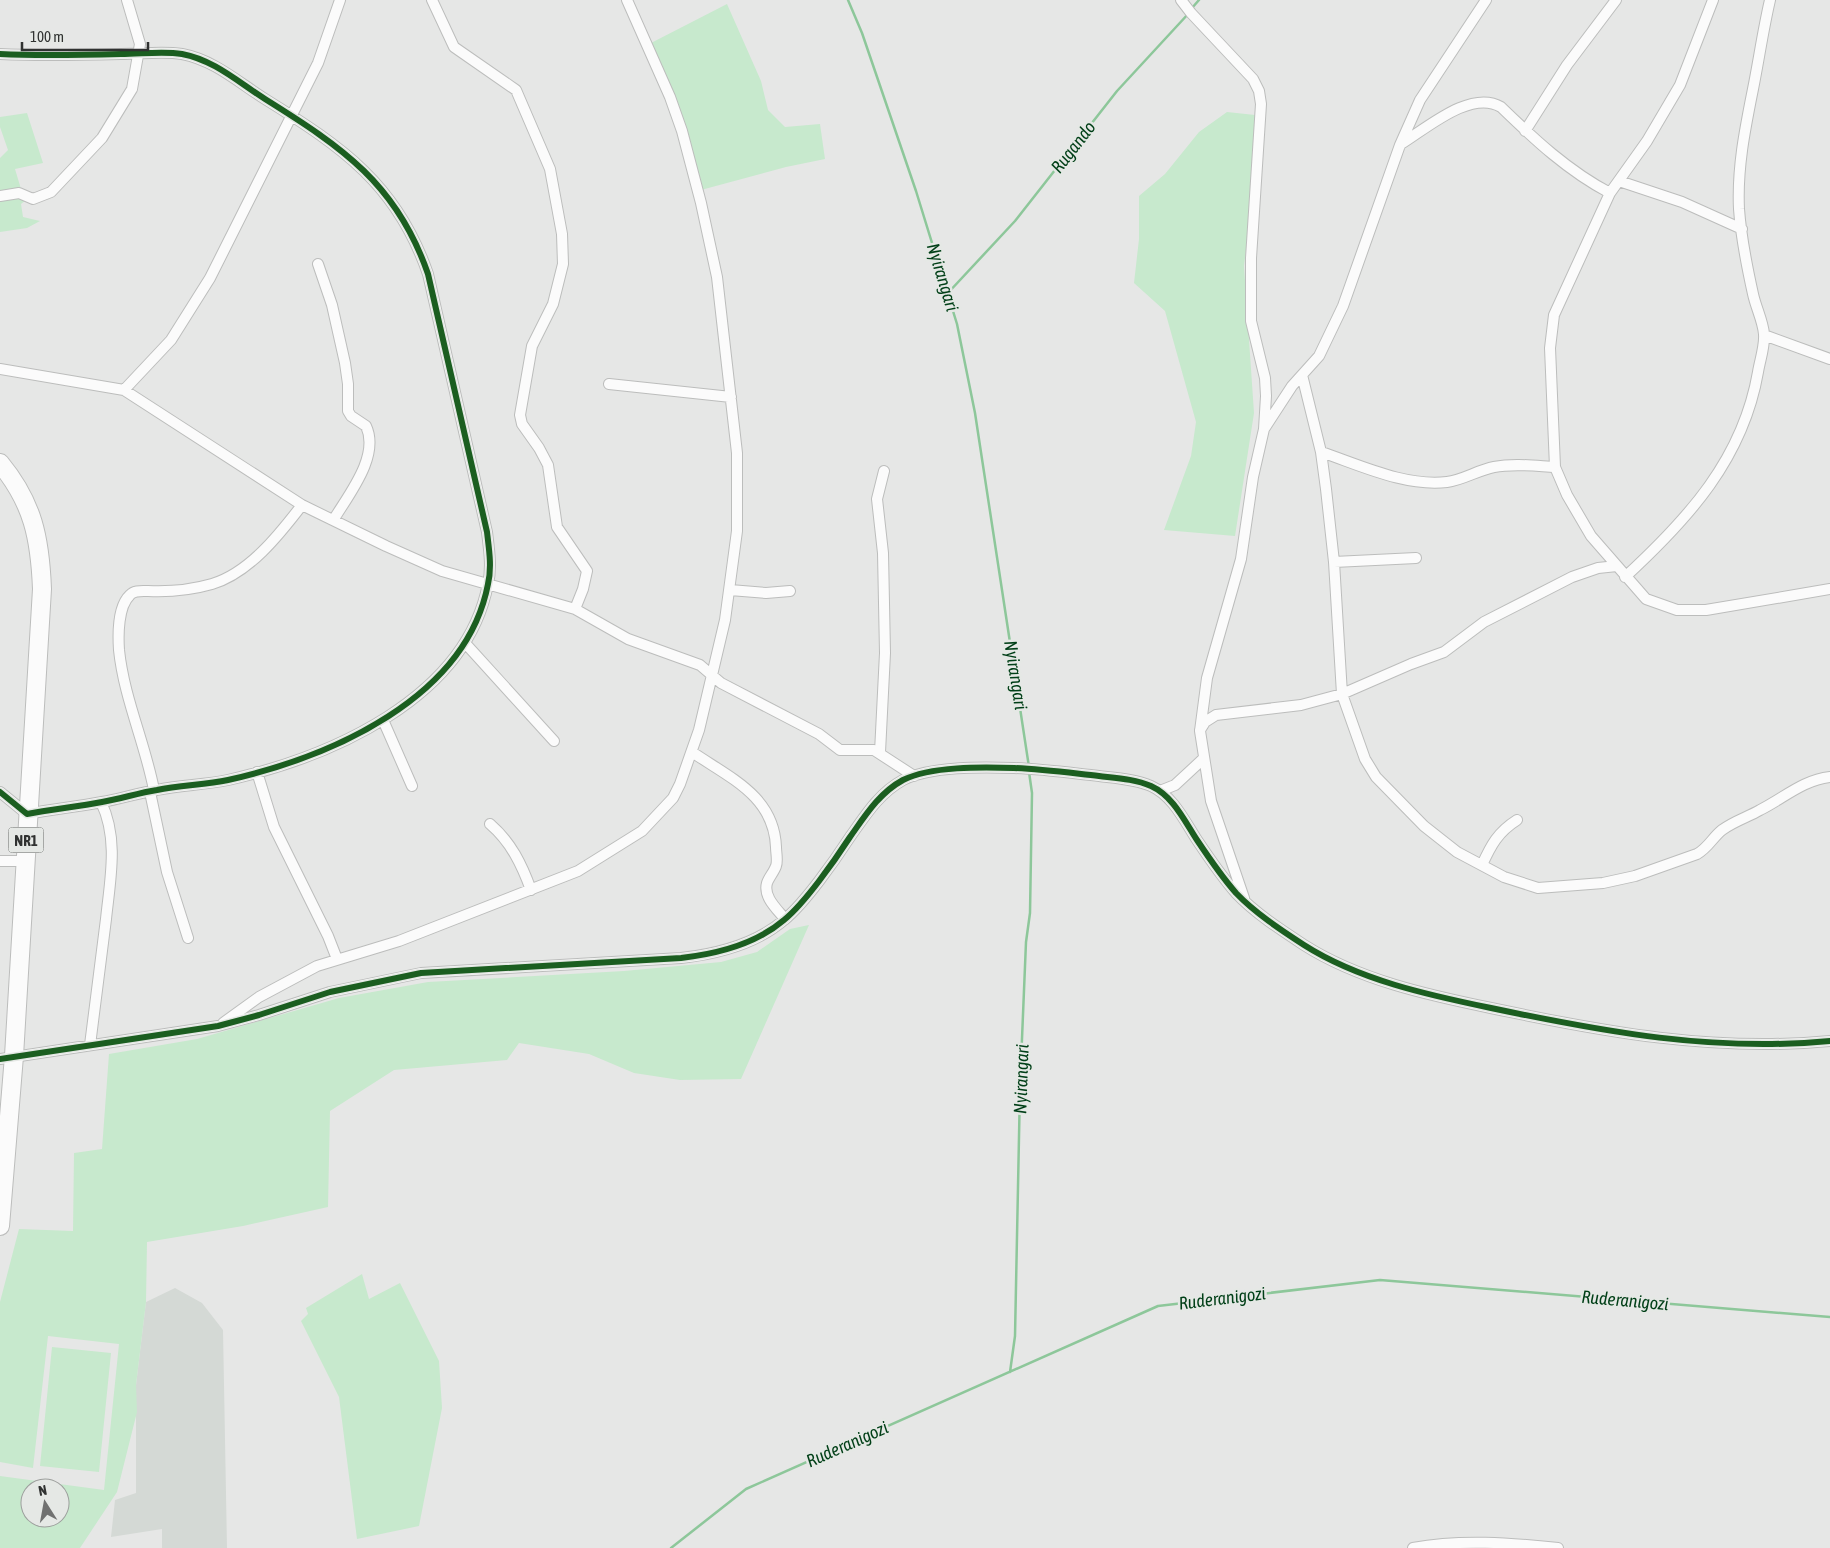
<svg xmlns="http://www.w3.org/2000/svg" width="1830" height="1548" font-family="'Asap Condensed',sans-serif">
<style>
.built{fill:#d4d9d5}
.green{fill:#c7e9cd;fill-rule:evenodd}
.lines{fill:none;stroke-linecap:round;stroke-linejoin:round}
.stream{stroke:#8dc79a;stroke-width:2.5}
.street-casing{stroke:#bcbdbc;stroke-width:12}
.highway-casing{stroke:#bcbdbc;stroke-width:20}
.street{stroke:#fbfbfb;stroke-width:10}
.highway{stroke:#fbfbfb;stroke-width:18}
.cycleway-casing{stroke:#e5e8e5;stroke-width:9}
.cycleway{stroke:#1b5e20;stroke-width:6}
.labels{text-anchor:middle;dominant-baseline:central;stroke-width:5;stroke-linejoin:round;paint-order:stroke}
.shield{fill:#e5e8e5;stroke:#666967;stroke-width:1}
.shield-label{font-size:15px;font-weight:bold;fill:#303231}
.water-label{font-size:18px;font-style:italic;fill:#003f17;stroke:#e5e8e5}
</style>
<rect width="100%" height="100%" fill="#e6e7e6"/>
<path class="built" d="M175,1288L202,1303L223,1330L227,1548H162V1529L111,1537L115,1500L136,1493V1385L146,1302Z"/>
<path class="green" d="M727,4L761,81L768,110L785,127L820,124L825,159L786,167L701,190L651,43Z
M1227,112L1255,115V179L1244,266L1254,413L1235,536L1164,530L1191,456L1196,422L1165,311L1134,283L1139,239V196L1165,174L1199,132Z
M27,113L43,163L15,169L21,189L0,192V158L8,150L0,127V117Z
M12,195L26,200L21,204L23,217L40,221L27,228L0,232V199Z
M809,925L741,1079L680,1080L634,1073L589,1054L519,1043L507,1060L394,1070L330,1111L328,1207L243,1226L147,1242L146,1302L136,1385L137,1412L117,1492L80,1548H0V1476L104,1490L119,1344L48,1336L33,1468L0,1462V1302L19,1229L73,1231L74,1153L102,1149L109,1054L197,1039L339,998L428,982L624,971L721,962L757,952L790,929ZM30,1488H60V1518H30Z
M362,1274L369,1299L400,1283L439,1361L442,1408L419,1526L357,1539L339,1397L301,1321L308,1314L306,1308Z
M52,1347L111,1353L99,1472L40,1466Z"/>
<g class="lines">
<path class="stream" d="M848,0L862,33L916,191L957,324L975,413L1029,767
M1192,8L1199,0
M947,294L1015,221L1117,91L1189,13
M1010,1372L1015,1336L1020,1087L1026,942L1030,913L1032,793L1029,772
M671,1548L746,1489L1158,1306L1380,1280L1830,1317"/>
<defs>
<path id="street" d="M432,0L454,47L516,90L550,169L562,234L563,264L553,304L532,346L520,415L522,424L539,448L548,465L557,527L587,571L583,589L575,609
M1181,0L1191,13L1253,79L1259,91L1261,104L1251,258V321L1265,378L1266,396L1264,429L1253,477L1241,559L1207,678L1200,731L1211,801L1244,898
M1713,0L1680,85L1647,141L1610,193L1554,315L1550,348L1555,467L1567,495L1591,536L1646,599L1677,610H1706L1830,589
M0,54C40,56 81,55 121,54C141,54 163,51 182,54C214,60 238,82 265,99C342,147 397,184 428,274L487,532C489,549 492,567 488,584C466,699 330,757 228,780C204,785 180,785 157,790C138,793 120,799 102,802C77,807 52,809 27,814L0,792
M1525,131L1567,65L1616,0
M1401,144C1427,128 1471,89 1501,107C1534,139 1568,171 1610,193
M1619,181L1682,202L1742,229
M0,196L19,193L33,199L51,192L102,138L132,89L140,44L127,0
M318,264L332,305L345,363L348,384V411L351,416L366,426C380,456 349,494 334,519
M1764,335L1830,359
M0,369L124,390L302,505L386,546L442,571L575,609L628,639L700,665L721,683L819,734L840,750H874L914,776
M1302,375L1321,452L1326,489L1334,562L1342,694L1365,759L1376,777L1424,826L1457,852L1504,877L1538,888L1603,883L1635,876L1697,854C1708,848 1713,837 1722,830C1734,821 1748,817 1760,810C1784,798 1803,780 1830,777
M609,384L731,397
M124,390L171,340L210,278L318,63L340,0
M1264,429L1292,386L1319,356L1343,306L1400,145L1420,100L1486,0
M1321,452C1360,465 1405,487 1447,482C1463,480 1478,470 1494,467C1514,463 1536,466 1555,467
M1334,562L1416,558
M1625,577C1688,519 1743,459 1758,372C1760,360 1765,346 1764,334C1763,321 1756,308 1753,294C1747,267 1741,237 1739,209C1737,168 1745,129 1753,89C1759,59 1763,30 1770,0
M730,590L766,593L790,591
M465,643L554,741
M383,720L412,786
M1200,730L1205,722L1216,715L1301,705L1342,694L1411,664L1444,652L1484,622L1572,577L1598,568L1617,566
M692,752C730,778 774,796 776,847C776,853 778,861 776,866C774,872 769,877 767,883C763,897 777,909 785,919
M880,752L885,653L883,553L877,499L884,471
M257,772L274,827L328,936L337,959
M154,790C145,743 124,698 119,650C118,635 118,606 130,595C134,590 142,591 148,591C170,592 191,590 212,584C249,573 279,535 302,505
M1160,791L1175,785L1203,759
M150,792L167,872L188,938
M490,824C511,842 522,865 531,890
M0,861H25
M1482,865C1491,845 1498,832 1517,820
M223,1023L259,997L317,966L399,941L578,871L642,831L673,798L680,784L699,730L725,620L737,531V453L717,277L701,203L682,131L670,97L627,0
M90,1045C95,1003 101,961 106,919C110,880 119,839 101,802
M0,1059L218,1026L259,1015L330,992L421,973L681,958C717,954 756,944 784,920C805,903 835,860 850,837C865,816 879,793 903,780C931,766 982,767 1014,768C1042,769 1071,773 1099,776C1116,778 1135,779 1151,786C1173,796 1184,820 1197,840C1209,858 1222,877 1236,893C1255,913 1281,930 1304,945C1359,980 1428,995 1491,1008C1605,1032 1713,1052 1830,1041
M1413,1548C1461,1539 1510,1543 1558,1548"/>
<path id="highway" d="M0,463C33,503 40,538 42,589L14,1056L0,1226"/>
</defs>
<use href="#street" class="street-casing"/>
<use href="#highway" class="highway-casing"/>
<use href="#street" class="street"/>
<use href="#highway" class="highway"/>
<defs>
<path id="cycleway" d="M0,54C40,56 81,55 121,54C141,54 163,51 182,54C214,60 238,82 265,99C342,147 397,184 428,274L487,532C489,549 492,567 488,584C466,699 330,757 228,780C204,785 180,785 157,790C138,793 120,799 102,802C77,807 52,809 27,814L0,792
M0,1059L218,1026L259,1015L330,992L421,973L681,958C717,954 756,944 784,920C805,903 835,860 850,837C865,816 879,793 903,780C931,766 982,767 1014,768C1042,769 1071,773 1099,776C1116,778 1135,779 1151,786C1173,796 1184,820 1197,840C1209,858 1222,877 1236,893C1255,913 1281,930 1304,945C1359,980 1428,995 1491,1008C1605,1032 1713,1052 1830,1041"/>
</defs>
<use href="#cycleway" class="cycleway-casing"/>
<use href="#cycleway" class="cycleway"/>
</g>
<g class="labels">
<rect class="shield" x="8.5" y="827.5" width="35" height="25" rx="4"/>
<g class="shield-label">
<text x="26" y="840">NR1</text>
</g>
<g class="water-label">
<text transform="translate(1073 147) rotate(-52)">Rugando</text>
<text transform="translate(943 277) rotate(73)">Nyirangari</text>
<text transform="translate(1016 675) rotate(81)">Nyirangari</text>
<text transform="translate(1021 1079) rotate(-88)">Nyirangari</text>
<text transform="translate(1222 1298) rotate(-7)">Ruderanigozi</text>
<text transform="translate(1625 1300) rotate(5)">Ruderanigozi</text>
<text transform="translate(847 1444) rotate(-24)">Ruderanigozi</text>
</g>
</g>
<g transform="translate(45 1503) rotate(349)"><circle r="24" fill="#e5e8e5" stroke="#9d9f9d"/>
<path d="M0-4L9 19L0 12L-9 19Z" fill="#707170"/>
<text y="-8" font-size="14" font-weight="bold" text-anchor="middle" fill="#303231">N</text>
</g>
<path d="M22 42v8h126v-8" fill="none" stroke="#303231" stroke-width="2.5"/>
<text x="30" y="42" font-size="15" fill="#303231" stroke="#e5e8e5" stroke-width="4" paint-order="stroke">100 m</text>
</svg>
